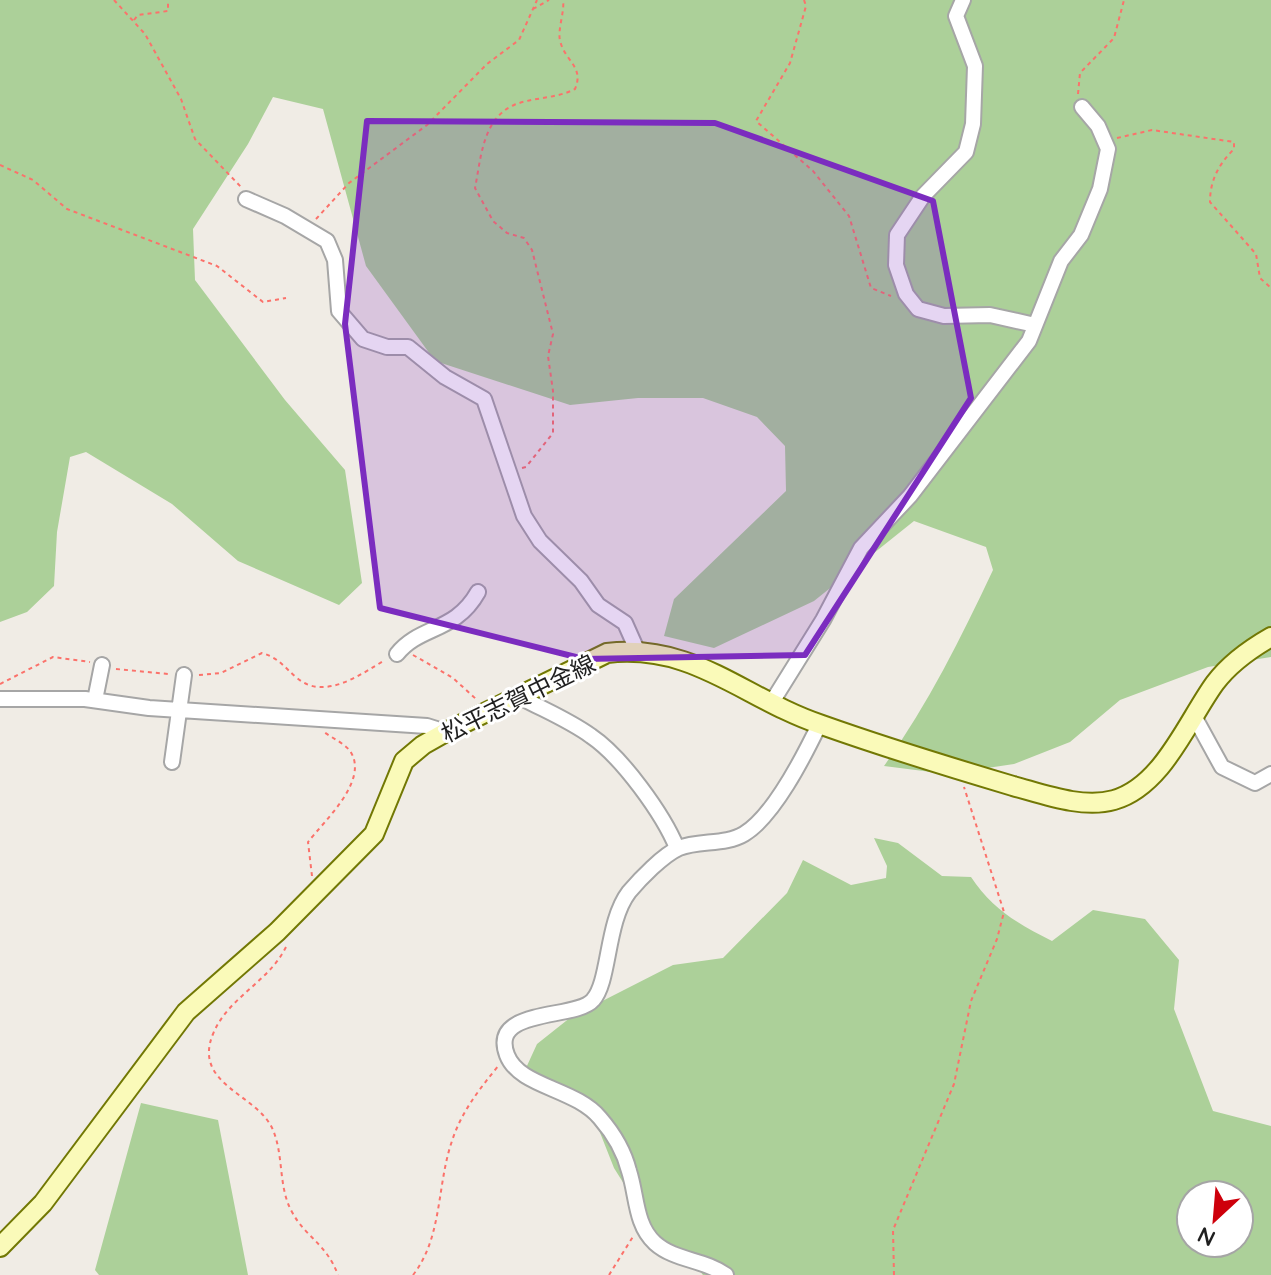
<svg xmlns="http://www.w3.org/2000/svg" width="1271" height="1275" font-family="Quicksand,'Noto Sans JP',sans-serif">
<style>
.forest{fill:#acd099;fill-rule:evenodd}
.lines{fill:none;stroke-linecap:round;stroke-linejoin:round}
.minor-casing{stroke:#a6a6a6;stroke-width:18}
.secondary-casing{stroke:#727804;stroke-width:22}
.path{stroke:#fb726b;stroke-width:2;stroke-dasharray:4 4;stroke-linecap:butt}
.minor{stroke:#fff;stroke-width:14}
.secondary{stroke:#fafab9;stroke-width:18}
.marked{fill:#7b2cbf;fill-opacity:0.2;stroke:#7b2cbf;stroke-width:6;stroke-linejoin:round}
.labels{text-anchor:middle;dominant-baseline:central;stroke-width:6;stroke-linejoin:round;paint-order:stroke}
.street-label{font-size:24px;fill:#1f1f1f;stroke:#fff}
</style>
<rect width="100%" height="100%" fill="#f0ece5"/>
<path class="forest" d="M0,0H1271V657L1208,667L1120,700L1070,742L1014,764L947,774L884,766C927,706 961,638 993,570L986,547L914,521L814,601L714,648L664,636L674,599L786,491L785,446L757,417L703,398H638L570,405L435,361L366,266L323,109L273,97L248,144L193,229L195,280L285,400L345,470L362,583L339,605L238,561L172,504L86,452L70,457L57,532L54,586L27,612L0,622Z
M874,838L898,843L942,876L971,877C992,909 1018,924 1052,941L1093,910L1145,919L1179,960L1174,1009L1213,1111L1271,1126V1275H703L688,1257L654,1232L614,1168L597,1125L566,1092L526,1068L537,1044L571,1017L673,965L723,958L787,893L803,860L851,885L886,878L887,866ZM1191,1195H1239V1243H1191Z
M141,1103L218,1120L248,1275H99L95,1270Z"/>
<g class="lines">
<defs>
<path id="minor" d="M963,0L956,16L975,66L973,124L966,152L923,196L897,235L896,265L906,294L918,309L944,316L990,315L1035,325
M246,199L285,216L327,241L335,260L339,311L363,339L387,347H408L445,377L484,399L524,516L540,541L581,581L598,605L625,623L637,650
M397,654C420,625 455,633 478,592
M520,697C544,710 569,720 591,736C622,757 663,814 677,848
M0,699H85L149,708L427,726L446,732
M95,700L102,665
M772,702L823,620L861,548L910,496L1029,341L1061,261L1081,235L1100,189L1108,149L1098,126L1082,107
M1194,716L1222,767L1255,783L1271,774
M172,762L184,675
M726,1275C704,1259 675,1261 655,1243C635,1225 637,1195 629,1171C624,1151 613,1133 600,1118C575,1088 519,1087 507,1055C489,1007 576,1020 593,1000C610,981 606,922 629,892C640,879 663,855 679,848C698,840 726,845 744,834C774,816 804,756 819,725"/>
<path id="secondary" d="M0,1247L43,1203L186,1012L277,932L374,834L404,761L423,745L446,732L607,653C695,643 744,699 822,725C884,747 949,767 1013,786C1043,794 1082,809 1114,800C1163,786 1188,720 1215,683C1230,663 1250,649 1271,637"/>
</defs>
<use href="#minor" class="minor-casing"/>
<use href="#secondary" class="secondary-casing"/>
<path class="path" d="M114,0L145,34L181,99L195,139L241,187
M804,0L806,6L790,63L756,121L813,171L849,216L871,288L891,296
M533,9L549,0
M134,20L138,15L168,11V0
M1078,94L1080,73L1114,38L1124,0
M1117,138L1152,130L1234,142V149C1219,164 1210,180 1210,202L1256,254L1260,278L1271,288
M0,165L33,180L67,209L217,266L263,302L286,298
M316,219L349,183L427,125L487,64L519,40L537,0
M522,468L526,467L553,433V391L548,356L553,334L532,250L524,238L507,233L493,221L475,188C481,159 482,119 514,105C533,97 556,99 575,89C584,68 567,62 561,44C556,32 565,13 563,0
M413,655L453,678L476,699
M116,669L169,674
M199,675L221,673L262,653C279,658 284,667 297,678C324,701 360,675 385,660
M0,684L53,657L90,662
M312,876L308,842C324,821 370,780 350,751C344,743 332,738 324,732
M286,947C268,983 228,997 213,1034C192,1085 258,1094 273,1130C284,1156 278,1187 292,1212C306,1238 326,1243 338,1275
M413,1275C442,1238 437,1187 451,1144C461,1112 478,1091 499,1065
M609,1275L634,1235
M894,1275L893,1230L954,1084L971,1001L997,939L1004,912L964,787"/>
<use href="#minor" class="minor"/>
<use href="#secondary" class="secondary"/>
</g>
<path class="marked" d="M367,121L715,123L933,201L971,398L805,655L584,659L380,608L345,324Z"/>
<g class="labels">
<g class="street-label">
<text transform="translate(518 698) rotate(-26)">松平志賀中金線</text>
</g>
</g>
<g transform="translate(1215 1219) rotate(206)"><circle r="38" fill="#ffffff" stroke="#a5a5a5" stroke-width="2"/>
<path d="M0-6L14 30L0 20L-14 30Z" fill="#ce000b"/>
<text y="-12" font-size="22" font-weight="bold" text-anchor="middle" fill="#1f1f1f">N</text>
</g>
</svg>
